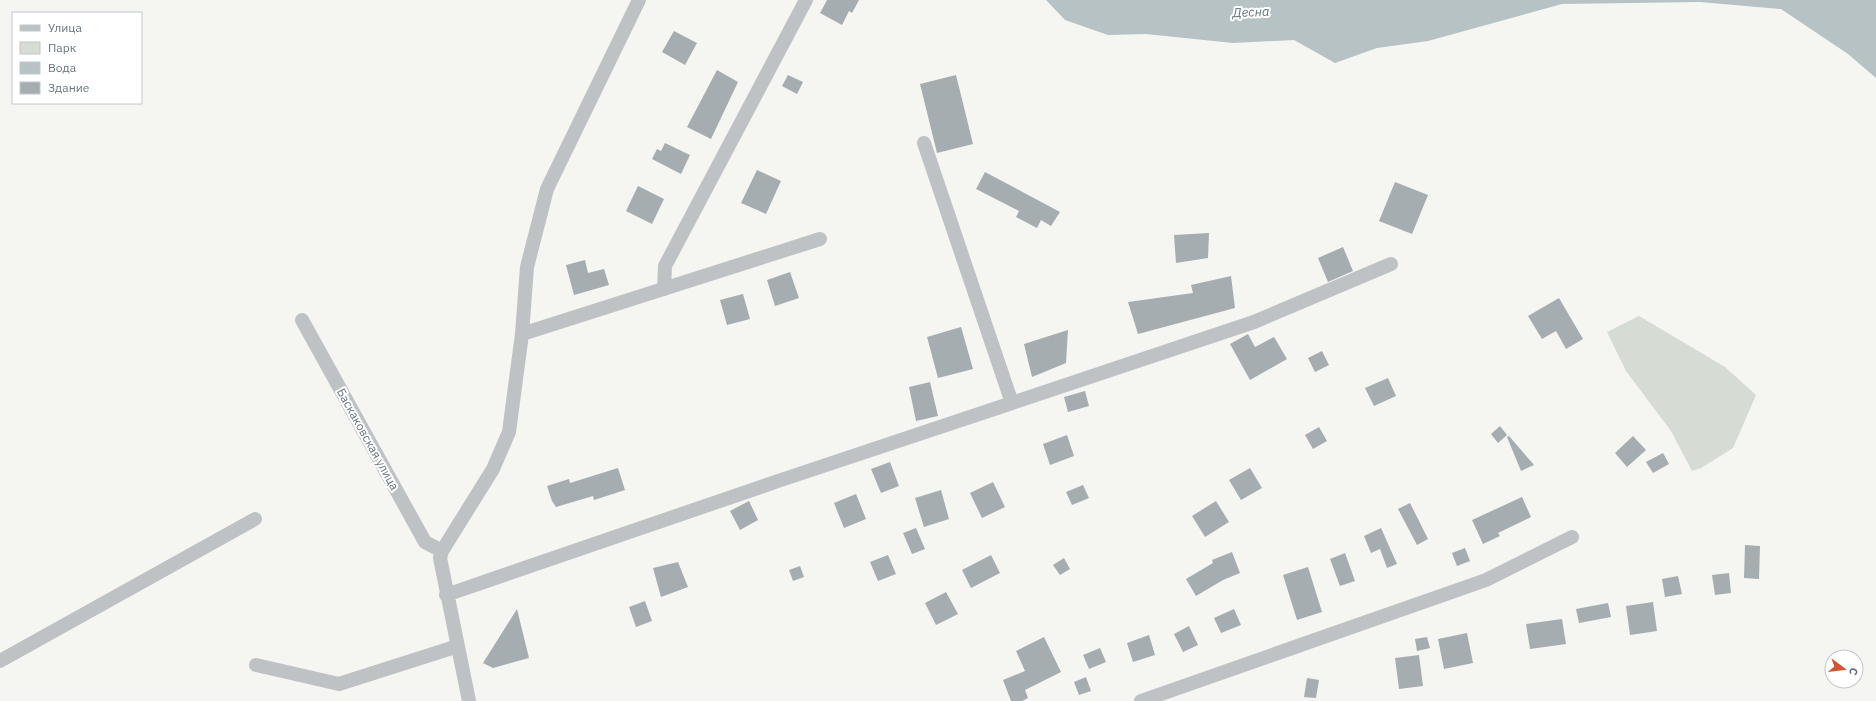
<svg xmlns="http://www.w3.org/2000/svg" width="1876" height="701" font-family="'IBM Plex Sans',sans-serif">
<style>
.green{fill:#d6dbd3}
.water{fill:#b7c2c5}
.building{fill:#a5adb1}
.lines{fill:none;stroke-linecap:round;stroke-linejoin:round}
.minor{stroke:#bec2c5;stroke-width:14}
.labels{text-anchor:middle;dominant-baseline:central;stroke-width:4;stroke-linejoin:round;paint-order:stroke}
.street-label{font-size:12px;fill:#67757f;stroke:#fff}
.water-label{font-size:13px;font-style:italic;fill:#63777c;stroke:#fff}
</style>
<rect width="100%" height="100%" fill="#f5f5f1"/>
<path class="green" d="M1639,316L1725,367L1756,395L1733,448L1701,468L1692,471L1671,431L1626,371L1607,332Z"/>
<path class="water" d="M1046,0H1876V78L1848,54L1781,9L1700,2L1562,4L1428,41L1377,48L1335,63L1294,40L1233,43L1146,34L1108,35L1065,20Z"/>
<path class="building" d="M827,0H859L852,13L849,11L842,25L820,13Z
M674,31L697,43L685,65L662,52Z
M717,70L738,82L711,139L687,127Z
M788,75L803,82L797,94L782,86Z
M956,75L973,144L937,153L920,84Z
M665,143L690,155L681,174L652,159L657,149L661,151Z
M757,170L781,181L766,214L741,203Z
M985,172L1060,212L1051,226L1041,220L1037,228L1016,217L1019,211L976,189Z
M1395,182L1428,195L1412,234L1379,221Z
M638,186L664,199L652,224L626,211Z
M1209,233L1208,258L1176,263L1174,235Z
M1343,247L1353,271L1328,282L1318,258Z
M585,260L588,273L604,269L609,285L574,295L566,265Z
M790,272L799,298L775,306L767,280Z
M1231,276L1235,308L1138,334L1128,302L1193,293L1191,285Z
M743,294L750,319L727,325L720,300Z
M1559,298L1583,339L1566,349L1556,331L1542,339L1528,316Z
M961,327L973,369L938,378L927,337Z
M1068,330L1066,363L1032,377L1024,344Z
M1248,334L1255,347L1274,337L1287,359L1250,380L1230,344Z
M1322,351L1329,365L1315,372L1308,358Z
M1388,378L1396,396L1374,406L1365,388Z
M930,382L938,416L916,421L909,387Z
M1085,391L1089,406L1068,412L1064,397Z
M1500,426L1507,435L1498,443L1491,434Z
M1319,427L1327,441L1313,449L1305,435Z
M1067,435L1074,456L1050,465L1043,444Z
M1509,436L1534,465L1521,471L1507,437Z
M1633,436L1646,450L1627,467L1615,453Z
M1663,453L1669,464L1653,473L1646,462Z
M890,462L899,486L881,493L871,469Z
M618,468L625,490L594,500L593,496L556,507L552,501L547,486L569,479L570,483Z
M1250,468L1262,488L1241,500L1229,480Z
M993,482L1005,507L982,518L970,493Z
M1083,485L1089,498L1072,505L1066,492Z
M941,490L949,519L924,527L915,498Z
M856,494L866,519L844,528L834,503Z
M1522,497L1531,517L1498,533L1500,536L1483,544L1472,520Z
M749,501L758,520L740,530L730,511Z
M1216,501L1229,522L1205,537L1192,516Z
M1410,503L1428,539L1417,545L1398,509Z
M916,528L925,549L912,554L903,533Z
M1381,528L1397,564L1387,568L1380,549L1371,553L1364,536Z
M1745,545L1760,546L1759,579L1744,578Z
M1465,548L1470,561L1457,566L1452,553Z
M1232,552L1240,573L1223,580L1196,596L1186,579L1213,563L1212,560Z
M1345,553L1355,581L1340,586L1330,559Z
M888,555L896,574L878,581L870,562Z
M991,555L1000,573L971,588L962,570Z
M1064,558L1070,569L1060,575L1053,565Z
M678,562L688,587L661,597L653,568Z
M800,566L804,577L793,581L789,570Z
M1308,567L1322,612L1297,620L1283,575Z
M1729,573L1731,593L1715,595L1712,575Z
M1678,576L1682,594L1665,597L1662,579Z
M946,592L958,614L936,625L925,603Z
M645,601L652,621L636,627L629,607Z
M1653,602L1657,631L1630,635L1626,606Z
M1608,603L1611,617L1579,623L1576,609Z
M517,609L529,658L493,668L483,663Z
M1234,609L1241,625L1221,633L1214,618Z
M1562,619L1566,644L1530,649L1526,624Z
M1189,626L1198,645L1183,652L1174,634Z
M1467,633L1473,663L1444,669L1438,639Z
M1149,635L1155,655L1133,662L1127,643Z
M1044,637L1061,672L1025,690L1028,698L1022,701H1011L1003,680L1025,671L1016,651Z
M1427,637L1430,648L1417,651L1415,639Z
M1100,648L1106,662L1089,669L1083,655Z
M1419,655L1423,686L1399,689L1395,658Z
M1086,677L1091,691L1079,695L1074,682Z
M1307,678L1319,680L1316,698L1304,697Z"/>
<g class="lines">
<path class="minor" d="M664,289L665,266L806,0
M302,320L425,542L442,551
M522,334L820,239
M1012,403L1254,322L1391,264
M446,595L778,481L1012,403L924,143
M0,661L255,519
M256,665L339,684L458,646
M469,701L440,558L442,551L493,469L509,432L522,334L527,267L547,189L639,0
M1141,701L1486,580L1572,537"/>
</g>
<g class="labels">
<g class="street-label">
<text transform="translate(368 439) rotate(61)">Баскаковская улица</text>
</g>
<g class="water-label">
<text transform="translate(1251 12) rotate(-2)">Десна</text>
</g>
</g>
<rect x="12" y="12" width="130" height="92" fill="#ffffff" stroke="#c2c8cc"/>
<rect x="20" y="25" width="20" height="6" fill="#bec2c5" stroke="#c2c8cc"/>
<text x="48" y="32" font-size="12" fill="#67757f">Улица</text>
<rect x="20" y="42" width="20" height="12" fill="#d6dbd3" stroke="#c2c8cc"/>
<text x="48" y="52" font-size="12" fill="#67757f">Парк</text>
<rect x="20" y="62" width="20" height="12" fill="#b7c2c5" stroke="#c2c8cc"/>
<text x="48" y="72" font-size="12" fill="#67757f">Вода</text>
<rect x="20" y="82" width="20" height="12" fill="#a5adb1" stroke="#c2c8cc"/>
<text x="48" y="92" font-size="12" fill="#67757f">Здание</text>
<g transform="translate(1844 669) rotate(105)"><circle r="19" fill="#ffffff" stroke="#c2c8cc"/>
<path d="M0-3L7 15L0 10L-7 15Z" fill="#d15535"/>
<text y="-6" font-size="11" font-weight="bold" text-anchor="middle" fill="#67757f">С</text>
</g>
</svg>
